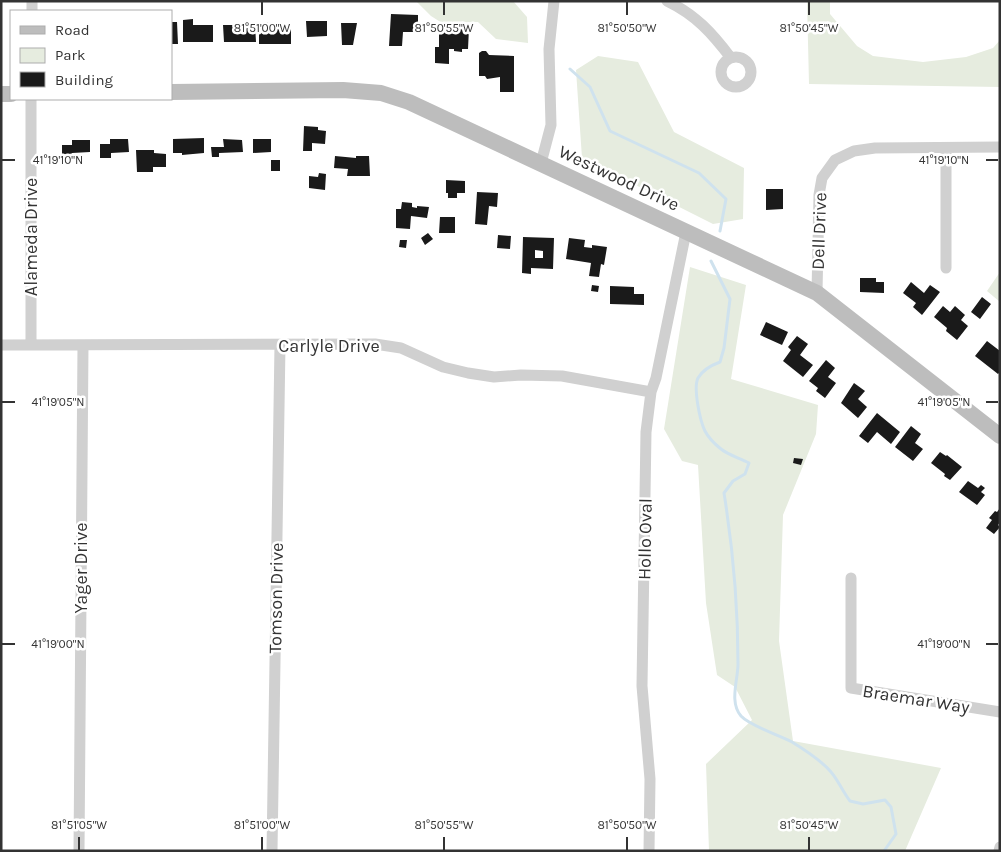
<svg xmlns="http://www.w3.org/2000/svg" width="1001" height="852" font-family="Karla,sans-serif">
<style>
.green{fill:#e6ecdf}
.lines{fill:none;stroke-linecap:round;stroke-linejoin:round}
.stream{stroke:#cfe2ee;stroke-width:3}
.building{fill:#1a1a1a;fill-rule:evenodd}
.street{stroke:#d0d0d0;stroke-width:11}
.secondary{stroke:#bdbdbd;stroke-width:16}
.ticks{fill:none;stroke:#333;stroke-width:2}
.labels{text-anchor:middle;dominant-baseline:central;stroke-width:5;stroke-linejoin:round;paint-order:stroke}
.street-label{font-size:18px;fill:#333;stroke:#fff}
.ticks-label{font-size:12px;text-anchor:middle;fill:#333;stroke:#fff;stroke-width:5;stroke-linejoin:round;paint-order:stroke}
</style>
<rect width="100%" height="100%" fill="#fff"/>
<path class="green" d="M416,1H513L527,17L528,43L496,39L478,22L442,23L431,16Z
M807,1H830V14L857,46L873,56L923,62L966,57L993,48L1000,40V87L809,84Z
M598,56L638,62L674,132L744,168L743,219L713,224L582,158L576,70Z
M690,267L746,285L731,379L818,405L816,434L783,515L779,641L793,741L941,768L905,851H709L706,764L752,720L735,687L717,675L706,603L698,465L682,461L664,429Z
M1000,272V302L987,291Z"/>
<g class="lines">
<path class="stream" d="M570,69L590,87L610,131L699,173L726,199L720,231
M711,261L730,299L724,348L720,362C712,365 703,369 698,378C693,388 700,421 705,431C708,437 716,445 721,449C728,455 740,458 749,463L745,474L733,481L724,493C733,549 738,607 738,664C738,680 729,702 741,716C750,726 779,735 792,742C805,750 821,760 831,772C838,780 843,792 850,801L863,804L885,800L891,807L896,834L884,851"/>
</g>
<path class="building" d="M391,14L418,15V32H403L402,46H389Z
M193,19V25H213V42H183V20Z
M306,21H327V36L307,37Z
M171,22H177L178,44H171Z
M259,22H268V27H291V44H259Z
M341,23H357L353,45H342Z
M223,25H255L256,42H224Z
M439,27L469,28L468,49H462V52L454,51V49H449V64L435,63V47H439Z
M482,51H486L489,55L514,56V92H500V77L487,79L485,76H479V53Z
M304,126L318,127V130L326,131L325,144L312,143V151H303Z
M204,138V153L182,155V153H173V139Z
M110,139H128L129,152L111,153V158H100V144H110Z
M223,139L242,140L243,152L219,153V157H212L211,147H224Z
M253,139H271V152L253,153Z
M72,140H90V152L72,153V159H62V145H72Z
M136,150H154V153L166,154V167H153V172H137Z
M335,156L356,158V156H369L370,176H347L348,169L334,168Z
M271,160H280V171H271Z
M319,173L326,174L325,190L309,188V176L318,177Z
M446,180L465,181V193H457V198H448V193H446Z
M766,189H783V209L766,210Z
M477,192L498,193L497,207L489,206L487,225L475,224Z
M402,202L412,203V207L417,208V206L429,207L427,218L411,216L410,229L396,228V209H401Z
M440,217H455V233H439Z
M428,233L433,239L425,245L421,238Z
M498,235L511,236L510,249L497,248Z
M523,237L554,238L553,269L531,268V274L522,273ZM535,250L543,251V258H535Z
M569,238L585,240L584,247L592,248V245L607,247L604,265L601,264L599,277L589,276L591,263L566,259Z
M400,240H407L406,248L399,247Z
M860,278H876V282H884V293L860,292Z
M911,282L924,293L930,285L940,292L922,315L913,307L916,303L903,293Z
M592,285L599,286L598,292L591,291Z
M610,286L634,287V294H644V305L610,304Z
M982,297L991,304L980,319L971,312Z
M943,306L950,312L955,306L965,315L961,320L968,326L957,340L946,331L947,328L934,317Z
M766,322L788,332L782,345L760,335Z
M797,336L808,344L800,355L813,365L803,377L783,361L791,350L788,347Z
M987,341L1000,351V372L998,374L975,356Z
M826,360L835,368L828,377L836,383L825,398L816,391L818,388L809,381Z
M854,383L865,391L858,399L867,407L858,418L841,403Z
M877,413L900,432L891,444L877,432L868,443L859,436Z
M911,426L921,434L915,443L923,449L913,461L895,447Z
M940,452L946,456L947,455L962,467L950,480L944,476L945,474L931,463Z
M794,458L803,459L801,465L793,463Z
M968,481L978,488L981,485L985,488L981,492L985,495L977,505L959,492Z
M1000,508V522L998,525L1000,527L994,534L986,528L992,520L989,518L995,511L997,512Z"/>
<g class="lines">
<path class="street" d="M667,1C696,15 712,33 731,58
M32,11V1
M721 72a15 15 0 1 1 30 0a15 15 0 1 1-30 0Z
M31,99V345
M946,148V268
M541,163L551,125L549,49L554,1
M817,293L819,195L822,178L835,160L854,151L875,148L1000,147
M1,345L375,344L401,348L443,367L468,373L494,377L521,375L562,376L651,392
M851,578V688L1000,712
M79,851L83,345
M272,851L280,345
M649,851L650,779L642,686L646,432L651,392L656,378L686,232
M999,851L1000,847"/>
<path class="secondary" d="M171,92L343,90L381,93L409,102L817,293L1000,436
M1,94H11"/>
</g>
<path class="ticks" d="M262,2V15M444,2V15M627,2V15M809,2V15M2,160H15M986,160H998M2,402H15M986,402H998M2,644H15M986,644H998M79,837V850M262,837V850M444,837V850M627,837V850M809,837V850"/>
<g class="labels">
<g class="street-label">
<text transform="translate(619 178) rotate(25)">Westwood Drive</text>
<text transform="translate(819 231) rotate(-88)">Dell Drive</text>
<text transform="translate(31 237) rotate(-90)">Alameda Drive</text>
<text x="329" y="346">Carlyle Drive</text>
<text transform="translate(645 539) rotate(-89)">Hollo Oval</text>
<text transform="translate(81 568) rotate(-90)">Yager Drive</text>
<text transform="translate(276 598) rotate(-89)">Tomson Drive</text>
<text transform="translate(916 699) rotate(9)">Braemar Way</text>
</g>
</g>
<g class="ticks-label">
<text x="262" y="32">81°51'00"W</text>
<text x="444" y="32">81°50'55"W</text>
<text x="627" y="32">81°50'50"W</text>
<text x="809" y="32">81°50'45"W</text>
<text x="58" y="164">41°19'10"N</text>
<text x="944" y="164">41°19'10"N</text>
<text x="58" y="406">41°19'05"N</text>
<text x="944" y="406">41°19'05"N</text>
<text x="58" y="648">41°19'00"N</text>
<text x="944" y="648">41°19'00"N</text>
<text x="79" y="829">81°51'05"W</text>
<text x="262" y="829">81°51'00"W</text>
<text x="444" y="829">81°50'55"W</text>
<text x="627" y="829">81°50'50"W</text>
<text x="809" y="829">81°50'45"W</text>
</g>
<rect width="1001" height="852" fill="none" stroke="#333333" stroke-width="5"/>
<rect x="10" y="10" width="162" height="90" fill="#ffffff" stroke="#adadad"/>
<rect x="20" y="26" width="25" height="8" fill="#bdbdbd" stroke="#adadad"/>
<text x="55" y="35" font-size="15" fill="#333333">Road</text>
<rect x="20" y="48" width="25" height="15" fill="#e6ecdf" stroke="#adadad"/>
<text x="55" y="60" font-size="15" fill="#333333">Park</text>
<rect x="20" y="72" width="25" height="15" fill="#1a1a1a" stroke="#adadad"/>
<text x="55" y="85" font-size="15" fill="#333333">Building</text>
</svg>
